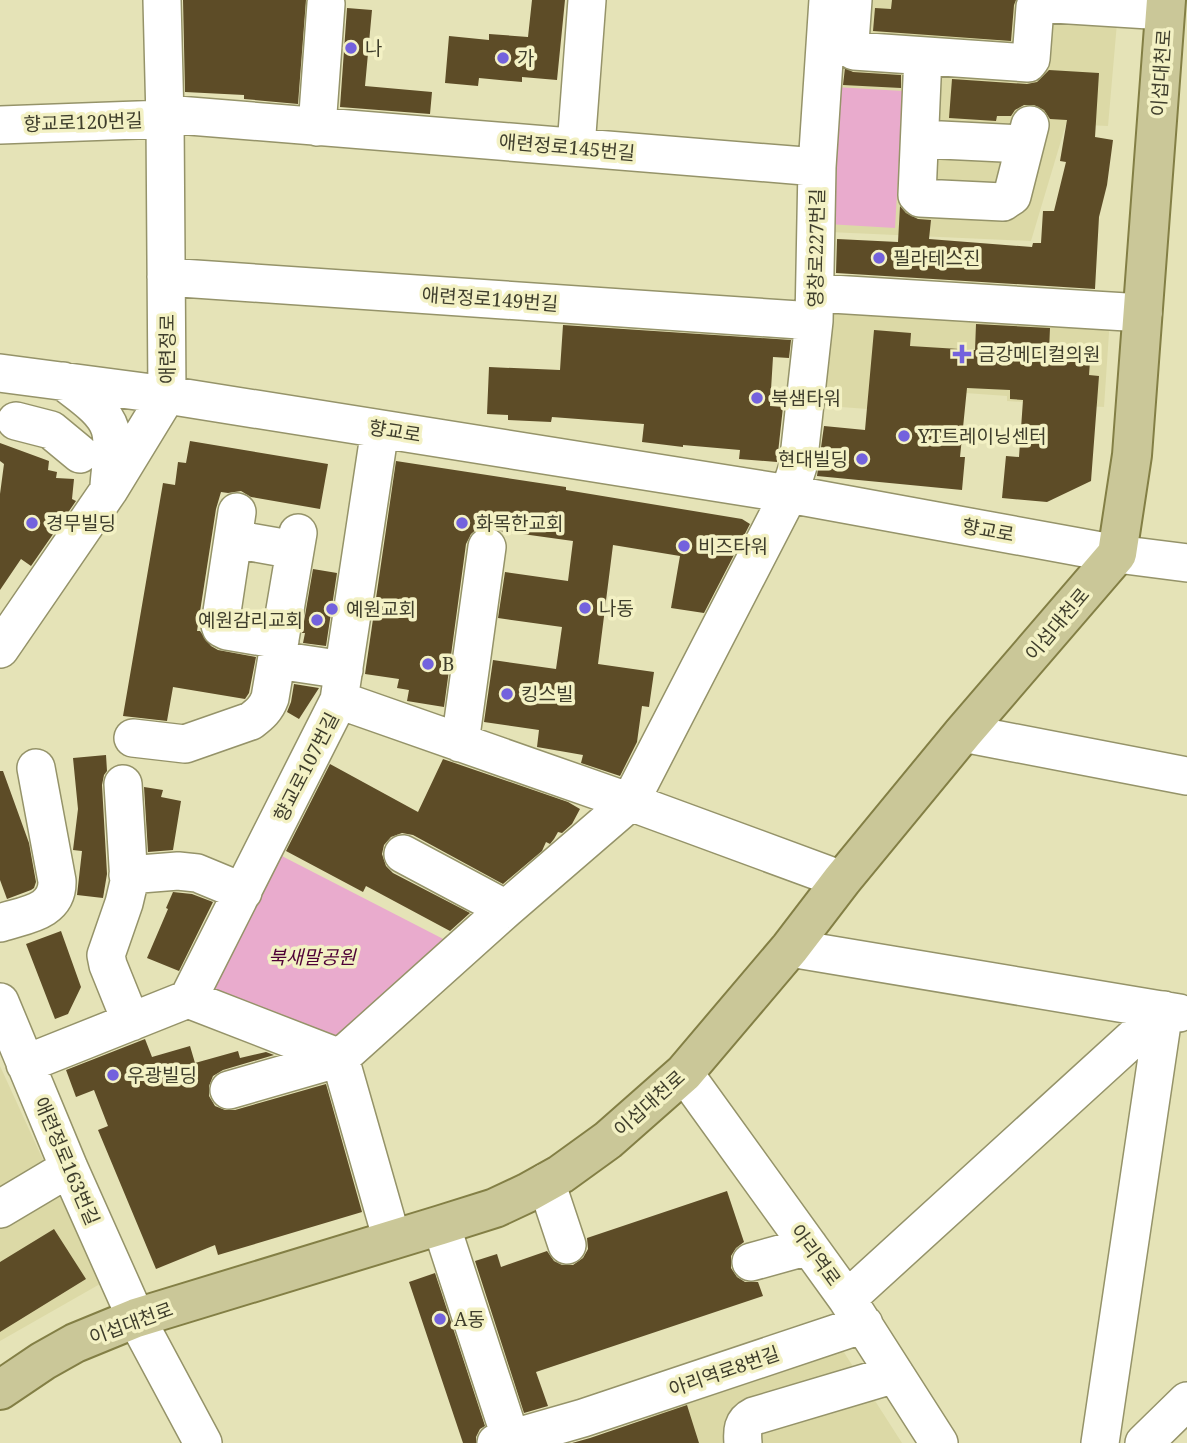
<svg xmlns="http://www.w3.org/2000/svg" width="1187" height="1443" font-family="'Noto Serif','Noto Sans KR',serif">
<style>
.built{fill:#dcd9a6}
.green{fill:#e9abcd}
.building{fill:#5d4c27}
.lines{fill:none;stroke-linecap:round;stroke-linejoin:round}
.minor-casing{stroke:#959369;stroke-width:40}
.major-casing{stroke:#837f45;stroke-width:42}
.minor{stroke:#fff;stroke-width:37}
.major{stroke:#cac798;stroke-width:38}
.poi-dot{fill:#7362dd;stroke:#f3f1c4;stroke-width:2.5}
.labels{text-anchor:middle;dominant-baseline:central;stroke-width:7;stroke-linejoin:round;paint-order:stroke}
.poi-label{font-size:19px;fill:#3f3e2c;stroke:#f3f1c4;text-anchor:start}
.street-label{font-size:19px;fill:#3f3e2c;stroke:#f3f1c4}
.park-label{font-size:19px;font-style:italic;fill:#4f0036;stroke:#f3f1c4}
</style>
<rect width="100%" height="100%" fill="#e5e3b7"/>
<path class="built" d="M841,0H1119L1108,126L1066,124L1031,241L829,232Z
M821,298L1110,318L1104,407L1007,401V396L910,389L908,412L814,405Z
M0,1066L100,1284L0,1341Z
M838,1343L902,1443H656L644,1403Z"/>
<path class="green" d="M835,87L903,91L895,228L827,224Z
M276,853L453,944L339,1051L215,990V984Z"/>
<path class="building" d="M183,0H306L298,104L244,99V95L185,92Z
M532,0H565L557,80L522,77V82L479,78L478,86L445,83L449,36L489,40V34L528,37Z
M892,0H1016L1014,5L1011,41L873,31L875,8L891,9Z
M347,8L372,10L365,86L432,92L430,114L340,107Z
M845,68L853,72L901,75V88L843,85Z
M1049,70L1099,73L1095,137L1113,140L1107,185L1099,217L1095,289L836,273L837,239L898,242L900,206L906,213L918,219L931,220L929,239L1032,247L1033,243H1041L1043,211H1054L1066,162L1060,161L1067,120L1050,119L1044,110L1034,105H1024L1015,110L1011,116H997L996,121L949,118L952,79L1027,84L1037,82Z
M976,324L1050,328L1049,351L1066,353V360L1090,361L1089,375L1099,376L1091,481L1047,502L1002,498L1006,456L1019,457L1023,400L1010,399V390L967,388L960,457H965L962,490L817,476L824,426L865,430L874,330L911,333L910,346L975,350Z
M563,325L791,340L789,358L773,357L770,406L783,407L777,462L739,459L740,450L683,445V447L642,442L644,424L552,417L551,422L508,420V415L487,414L489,367L560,370Z
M190,441L328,464L320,509L251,497L241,491L228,493L221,492L216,509L197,631H200L211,646L218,650L256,657L249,693L245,699L173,687L167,721L123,716L163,483L175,485L178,462L186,463Z
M0,443L49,461L48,470L57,472L56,478L74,479L72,499L76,501L31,566L21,559L0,590V494L4,464L0,461Z
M396,461L566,487V490L742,519L750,524L704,613L671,608L680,556L613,545L598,664L654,672L649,707L642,706L637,742L620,776L581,763L583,755L537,747L539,730L484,722L493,660L556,669L562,627L498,618L505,572L568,581L573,541L500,531L489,526L478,528L471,534L466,544L444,707L407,701L409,690L397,688L399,679L365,674Z
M313,569L337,573L326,646L303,643L305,633H302Z
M294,684L319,688L299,719L287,712L291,702Z
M106,755L107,771L104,775L102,785L107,874L103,898L77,895L82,851L73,850L78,809L73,758Z
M443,759L568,802L580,809L572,824L562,833L558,832L554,839L550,844L546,842L542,851L503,884L413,835L402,833L391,837L384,845L382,854L386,866L393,873L470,913L450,931L366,886L363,892L286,851L330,764L418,812Z
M0,771H3L29,843L36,882L34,888L31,890L7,899L0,880Z
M144,787L163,790L161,797L181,801L173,850L148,852Z
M173,892L192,894L213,902L179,971L147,958L168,909L166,908Z
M61,931L81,987L68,1014L55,1019L26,944Z
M145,1039L152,1057L190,1046L195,1063L238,1051L240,1058L266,1052L274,1055L223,1070L213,1076L209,1086V1096L215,1106L225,1110H235L326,1084L362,1212L218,1255L215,1245L156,1269L98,1130L108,1126L94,1090L76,1097L66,1070Z
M727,1191L744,1242L736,1248L731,1256V1268L737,1277L745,1282H758L763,1296L536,1372L548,1406L524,1413L475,1261L497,1254L501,1267L547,1251L554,1261L562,1265H573L583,1258L588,1249L587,1238Z
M54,1229L86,1279L0,1332V1262Z
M435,1273L485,1426L480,1429L476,1437V1443H463L409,1282Z
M687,1405L699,1443H572L590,1438Z"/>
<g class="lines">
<defs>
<path id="minor" d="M853,0L850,42L851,48L854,51L1028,63L1031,59L1035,7L1038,3L1165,11
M923,56L917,195L920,198L1003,202L1012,196L1030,125
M165,114L817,167
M0,125L165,119
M317,127L326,4
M920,139L1025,144
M576,147L587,0
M166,277L814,321
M815,293L1143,313
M0,373L167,395L789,494L1117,554L1187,563
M63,381C79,394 104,409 110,429C115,446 110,468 109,486
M16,421L51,430L80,454
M237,512L220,625L221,628L227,631L280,640
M233,539L295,550
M0,649L109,490L167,395L165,119L162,0
M277,660L344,670
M339,700L630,802L842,880
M963,733L1187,776
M133,738L185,744L251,721C260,714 266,709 270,698L298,533
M460,743L487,547
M123,784L129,882L124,903L106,955L108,965L131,1022
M403,854L506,909
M128,875L178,871L197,873L243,892
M0,923C23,915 58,913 57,881L36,768
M790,948L1179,1013
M188,999L340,1058L392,1240
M0,1002L69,1168L136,1318L203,1443
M25,1064L188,999L339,700L380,429
M684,1073L847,1299L939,1443
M229,1090L340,1058L506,909L630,802L789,494L798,466L800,448L814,321L817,167L828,0
M546,1182L567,1245
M0,1209L69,1168
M441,1225L506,1424
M751,1262L809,1246
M847,1299L1164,1010
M496,1443L583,1418L864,1324
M743,1443C742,1431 742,1422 754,1416L895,1374
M1100,1443L1164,1010
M1144,1443L1187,1401"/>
<path id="major" d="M0,1390L43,1361L75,1343L136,1318L441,1225L495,1208L527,1193L561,1174L608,1140L684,1073L790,948L842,880L963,733L1117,554L1132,455L1166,0"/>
</defs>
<use href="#minor" class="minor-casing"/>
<use href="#major" class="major-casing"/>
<use href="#minor" class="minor"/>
<use href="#major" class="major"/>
</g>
<g class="poi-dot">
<circle cx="351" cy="48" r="7"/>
<circle cx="503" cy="58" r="7"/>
<circle cx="879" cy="258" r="7"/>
<path d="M958.5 343.5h7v7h7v7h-7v7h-7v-7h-7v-7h7z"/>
<circle cx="757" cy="398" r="7"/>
<circle cx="904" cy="436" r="7"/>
<circle cx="862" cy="459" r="7"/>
<circle cx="32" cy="523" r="7"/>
<circle cx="462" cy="523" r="7"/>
<circle cx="684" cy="546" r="7"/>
<circle cx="585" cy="608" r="7"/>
<circle cx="332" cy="609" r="7"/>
<circle cx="317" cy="620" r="7"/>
<circle cx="428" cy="664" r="7"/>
<circle cx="507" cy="694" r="7"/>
<circle cx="113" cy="1075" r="7"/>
<circle cx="440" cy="1319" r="7"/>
</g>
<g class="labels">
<g class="poi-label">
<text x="365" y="48">나</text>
<text x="517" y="58">가</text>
<text x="893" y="258">필라테스진</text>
<text x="978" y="354">금강메디컬의원</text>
<text x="771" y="398">북샘타워</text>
<text x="918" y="436">YT트레이닝센터</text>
<text x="848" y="459" text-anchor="end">현대빌딩</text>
<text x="46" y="523">경무빌딩</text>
<text x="476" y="523">화목한교회</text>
<text x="698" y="546">비즈타워</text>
<text x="599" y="608">나동</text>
<text x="346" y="609">예원교회</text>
<text x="303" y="620" text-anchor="end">예원감리교회</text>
<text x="442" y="664">B</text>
<text x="521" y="694">킹스빌</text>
<text x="127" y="1075">우광빌딩</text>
<text x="454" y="1319">A동</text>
</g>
<g class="street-label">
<text transform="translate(1161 73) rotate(-86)">이섭대천로</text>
<text transform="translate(83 122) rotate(-2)">향교로120번길</text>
<text transform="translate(567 147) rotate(5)">애련정로145번길</text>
<text transform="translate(816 248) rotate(-89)">영창로227번길</text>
<text transform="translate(490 299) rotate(4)">애련정로149번길</text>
<text transform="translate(167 349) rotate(-90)">애련정로</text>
<text transform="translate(395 431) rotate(9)">향교로</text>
<text transform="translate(988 530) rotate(10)">향교로</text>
<text transform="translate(1057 624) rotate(-50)">이섭대천로</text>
<text transform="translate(306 767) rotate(-63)">향교로107번길</text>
<text transform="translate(649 1103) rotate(-42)">이섭대천로</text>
<text transform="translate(67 1161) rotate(67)">애련정로163번길</text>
<text transform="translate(816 1255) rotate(54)">아리역로</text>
<text transform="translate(131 1323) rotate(-20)">이섭대천로</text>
<text transform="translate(724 1371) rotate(-19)">아리역로8번길</text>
</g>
<g class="park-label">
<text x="312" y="957">북새말공원</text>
</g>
</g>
</svg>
